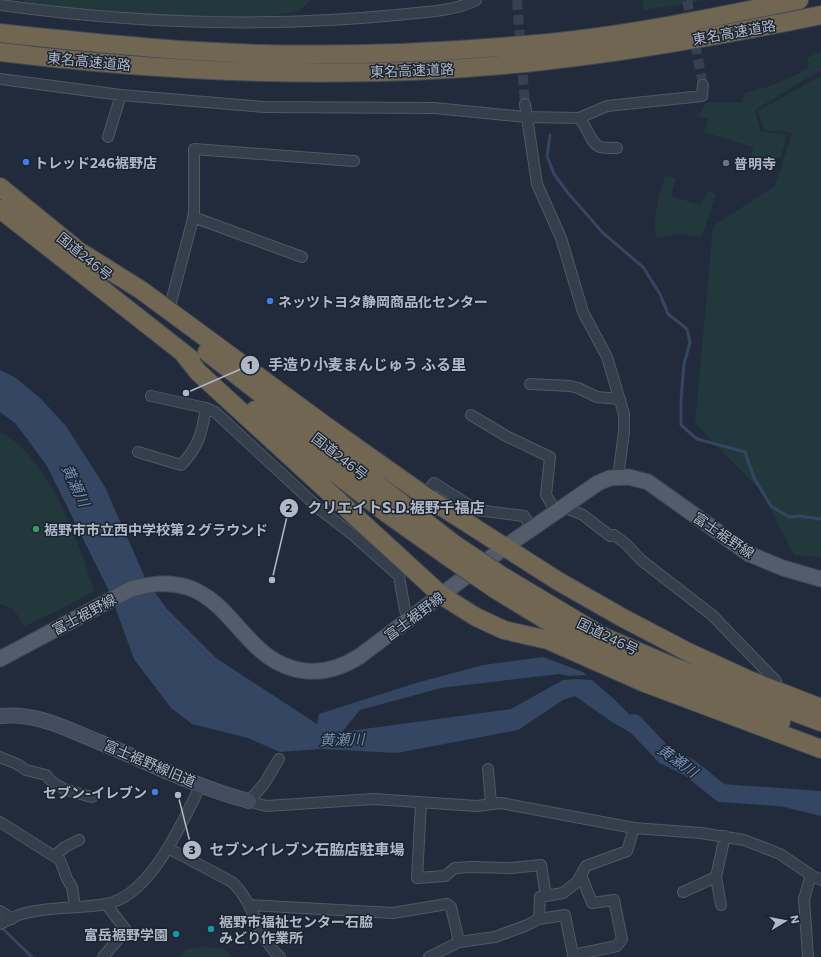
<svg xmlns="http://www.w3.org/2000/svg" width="821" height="957" font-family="Commissioner,'Noto Sans JP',sans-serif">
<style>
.green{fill:#23383c}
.water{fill:#354663}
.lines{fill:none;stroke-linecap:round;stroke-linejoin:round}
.stream{stroke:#354663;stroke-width:3}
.river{stroke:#354663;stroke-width:18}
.street-tunnel{stroke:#364050;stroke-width:10;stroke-dasharray:10 5;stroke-linecap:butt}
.street-casing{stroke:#505866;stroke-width:12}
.secondary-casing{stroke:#505866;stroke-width:16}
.primary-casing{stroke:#3e4754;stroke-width:17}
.highway-casing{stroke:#404856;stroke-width:20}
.street{stroke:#353e4b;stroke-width:10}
.secondary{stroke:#434c5e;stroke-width:14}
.primary{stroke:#535c6b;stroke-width:15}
.highway{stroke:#716652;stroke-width:18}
.highway-bridge-casing{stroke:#404856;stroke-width:20;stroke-linecap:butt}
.highway-bridge{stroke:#716652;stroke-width:18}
.shop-dot{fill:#3f7fe0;stroke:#1a2330;stroke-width:1.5}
.worship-dot{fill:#6b7280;stroke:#1a2330;stroke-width:1.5}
.leisure-dot{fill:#2e9e5b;stroke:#1a2330;stroke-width:1.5}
.culture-dot{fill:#0f9aa8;stroke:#1a2330;stroke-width:1.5}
.labels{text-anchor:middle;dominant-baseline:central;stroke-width:3;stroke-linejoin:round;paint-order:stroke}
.street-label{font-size:14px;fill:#b0b8c7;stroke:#1a2330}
.poi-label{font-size:14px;font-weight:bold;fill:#b0b8c7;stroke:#1a2330;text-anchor:start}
.water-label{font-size:15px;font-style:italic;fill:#778eb0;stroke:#1a2330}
.leader{fill:none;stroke:#b0b8c7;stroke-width:1.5}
.callout-dot{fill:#b0b8c7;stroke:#1a2330;stroke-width:1.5}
.mark-label{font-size:12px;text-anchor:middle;font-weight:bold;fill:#111}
.callout-label{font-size:15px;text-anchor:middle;font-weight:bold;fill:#b0b8c7;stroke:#1a2330;stroke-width:3;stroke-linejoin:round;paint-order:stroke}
</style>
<rect width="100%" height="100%" fill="#212b3b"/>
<path class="green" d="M23,0H311L299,11L251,19L118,13L27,4Z
M643,0H707L644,10Z
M821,52V70L755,110L760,131L787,135L780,158H760L758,160L751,158L753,147L704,132L708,119L698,116L707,102H742L745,93C769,87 788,81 809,67L807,58Z
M821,76V557L794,555L761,491L695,423L713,226L775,186L792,133L764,130L758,111Z
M665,176L676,178L671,196L700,205L708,191L716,194L702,237L679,234L656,238C652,217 659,196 665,176Z
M0,432C48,456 79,542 94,591L59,610L25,626L13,609L0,604Z
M203,947L223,948L232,957H181L186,949Z"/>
<path class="water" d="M0,370L16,378L41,399L66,426L105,487L146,580L167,609L216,658L317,724L319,714L416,683L483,665L543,657L583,672L587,675L569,676L559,674L441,688L360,710L342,732L511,709L563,680L577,679L592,680L615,700L653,738L647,742L612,722L575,696L563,700L518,730L397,753L321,749L280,752L248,738L192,724L171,708L134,659L110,593L47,466L16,424L0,412Z
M821,794V816L776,805Z"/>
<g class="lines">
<path class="stream" d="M550,135L547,156L554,174L568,193L603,233L643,267L660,294L668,314L687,329L690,342L684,364L681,401V425L697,439L745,452L754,478L771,506L789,517L799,516L821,519
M0,926L32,957"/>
<path class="river" d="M634,723L665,756L690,768L721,793L821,800"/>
<path class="street-tunnel" d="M517,0L525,104
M687,0L703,85"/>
<defs>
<path id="street" d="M0,5C130,23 265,28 396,15C420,12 454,12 476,0
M0,79L121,95L264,107L434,108L526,117L579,118L607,106L702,96L703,85
M525,104L537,184L561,238L583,312L607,357L624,414V432L618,477
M579,118C587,126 591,144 600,147C605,148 611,148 617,148
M108,137L121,95
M193,217L302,257
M169,310L194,215V149L354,161
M530,384L570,386L578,388L597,397L620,399
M151,396L206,408L215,412L322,511L353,535L399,576L405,610L408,618
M471,415L506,436L550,457L546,495L556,512
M138,452L181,465C199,447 202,432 206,408
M425,496L434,483L477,510L524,516L532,528
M564,507L583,515L610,536L614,535L625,543L641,560L712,615L776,681L773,690
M0,757L17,764L26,770L46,775C57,790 75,792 92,797
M279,759L264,784L249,801L266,806L374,799L477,806L501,803L634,828L701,833L744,840L780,854L811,875L821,880
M488,769L491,803
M421,803L417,878L445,876L455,868L472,867L511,868L541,865L546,896
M0,822L60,860L67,879L72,887L75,907
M168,848L232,882C255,903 256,936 280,957
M54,856L65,847L79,840
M683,892L716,877
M250,905L393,913L447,904L451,907L459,942
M721,905L716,877L725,836
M0,911L12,919
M539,919L565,915L573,955L617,946L622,939L614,900L592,903L581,875
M0,924C7,921 14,916 22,914C49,906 79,909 106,904C151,896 182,822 201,785
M103,957L126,930L106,904
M429,957L459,942L495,937L525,926L539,919L540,897L563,893L577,882L586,866L627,851L634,828
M808,957L804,899L811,875"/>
<path id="secondary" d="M0,716C36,712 67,729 99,742C148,762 198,788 249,801"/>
<path id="primary" d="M0,659L131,589C150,584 167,581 187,587C236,603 248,665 306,671C326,673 343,667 360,656L505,547L598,483L610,478L629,477L648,482L749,554L783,568L821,579"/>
<path id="highway" d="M0,33C66,40 131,47 197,51C309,58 425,54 536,44C625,36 712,18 799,0
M0,52C179,74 363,81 543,61C636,51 729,34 821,15
M0,187L91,261
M0,209L191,359
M82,253L141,290L326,426L425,496L558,581L623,618L688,652L749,680L821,708
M207,352L454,544
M183,353L198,372L441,595L476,617L504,630L548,640L645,683L821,749
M255,410L385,512L447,556
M502,576L604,637L674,667L821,722
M495,589C529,610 564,632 600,649C659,677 720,699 781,722"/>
</defs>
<use href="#street" class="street-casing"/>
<use href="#secondary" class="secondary-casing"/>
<use href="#primary" class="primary-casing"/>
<use href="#highway" class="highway-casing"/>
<use href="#street" class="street"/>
<use href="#secondary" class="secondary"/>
<use href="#primary" class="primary"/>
<use href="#highway" class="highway"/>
<defs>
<path id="highway-bridge" d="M454,544L502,576
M447,556L495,589"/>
</defs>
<use href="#highway-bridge" class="highway-bridge-casing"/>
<use href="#highway-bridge" class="highway-bridge"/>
</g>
<g class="shop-dot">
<circle cx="26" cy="162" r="4"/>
<circle cx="270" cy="301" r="4"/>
<circle cx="155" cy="792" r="4"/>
</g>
<circle class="worship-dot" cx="726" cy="163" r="4"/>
<circle class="leisure-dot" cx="36" cy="529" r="4"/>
<g class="culture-dot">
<circle cx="211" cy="929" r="4"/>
<circle cx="176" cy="934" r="4"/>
</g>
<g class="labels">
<g class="street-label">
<text transform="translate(734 32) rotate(-10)">東名高速道路</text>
<text transform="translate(89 61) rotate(5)">東名高速道路</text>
<text transform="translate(412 70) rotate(-2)">東名高速道路</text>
<text transform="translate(85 256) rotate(39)">国道246号</text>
<text transform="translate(340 456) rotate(38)">国道246号</text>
<text transform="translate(724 535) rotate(34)">富士裾野線</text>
<text transform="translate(84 614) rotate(-28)">富士裾野線</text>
<text transform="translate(414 616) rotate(-37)">富士裾野線</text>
<text transform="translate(608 636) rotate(26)">国道246号</text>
<text transform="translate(150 763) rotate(23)">富士裾野線旧道</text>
</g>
<g class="poi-label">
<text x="34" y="162">トレッド246裾野店</text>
<text x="734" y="163">普明寺</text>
<text x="278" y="301">ネッツトヨタ静岡商品化センター</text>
<text x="44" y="529">裾野市市立西中学校第２グラウンド</text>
<text x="147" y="792" text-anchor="end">セブン-イレブン</text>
<text x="219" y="921">裾野市福祉センター石脇<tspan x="219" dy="16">みどり作業所</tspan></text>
<text x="168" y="934" text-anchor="end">富岳裾野学園</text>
</g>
<g class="water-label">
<text transform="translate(76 485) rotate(65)">黄瀬川</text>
<text transform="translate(342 739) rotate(-1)">黄瀬川</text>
<text transform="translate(678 760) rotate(36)">黄瀬川</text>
</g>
</g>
<path class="leader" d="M186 393L250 365M272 580L289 508M178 795L192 850"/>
<g class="callout-dot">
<circle cx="186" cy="393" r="4"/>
<circle cx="272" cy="580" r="4"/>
<circle cx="178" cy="795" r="4"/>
<circle cx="250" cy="365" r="10"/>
<circle cx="289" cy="508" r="10"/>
<circle cx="192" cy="850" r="10"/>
</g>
<g class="mark-label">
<text x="250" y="369">1</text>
<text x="289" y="512">2</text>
<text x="192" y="854">3</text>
</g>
<g class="callout-label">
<text x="367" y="370">手造り小麦まんじゅう ふる里</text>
<text x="396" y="513">クリエイトS.D.裾野千福店</text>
<text x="307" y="855">セブンイレブン石脇店駐車場</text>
</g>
<g transform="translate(785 921) rotate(80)" stroke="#1a2330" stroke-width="3" paint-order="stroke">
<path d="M0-3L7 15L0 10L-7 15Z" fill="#b0b8c7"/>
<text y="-6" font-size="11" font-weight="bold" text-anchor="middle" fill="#b0b8c7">N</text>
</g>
</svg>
